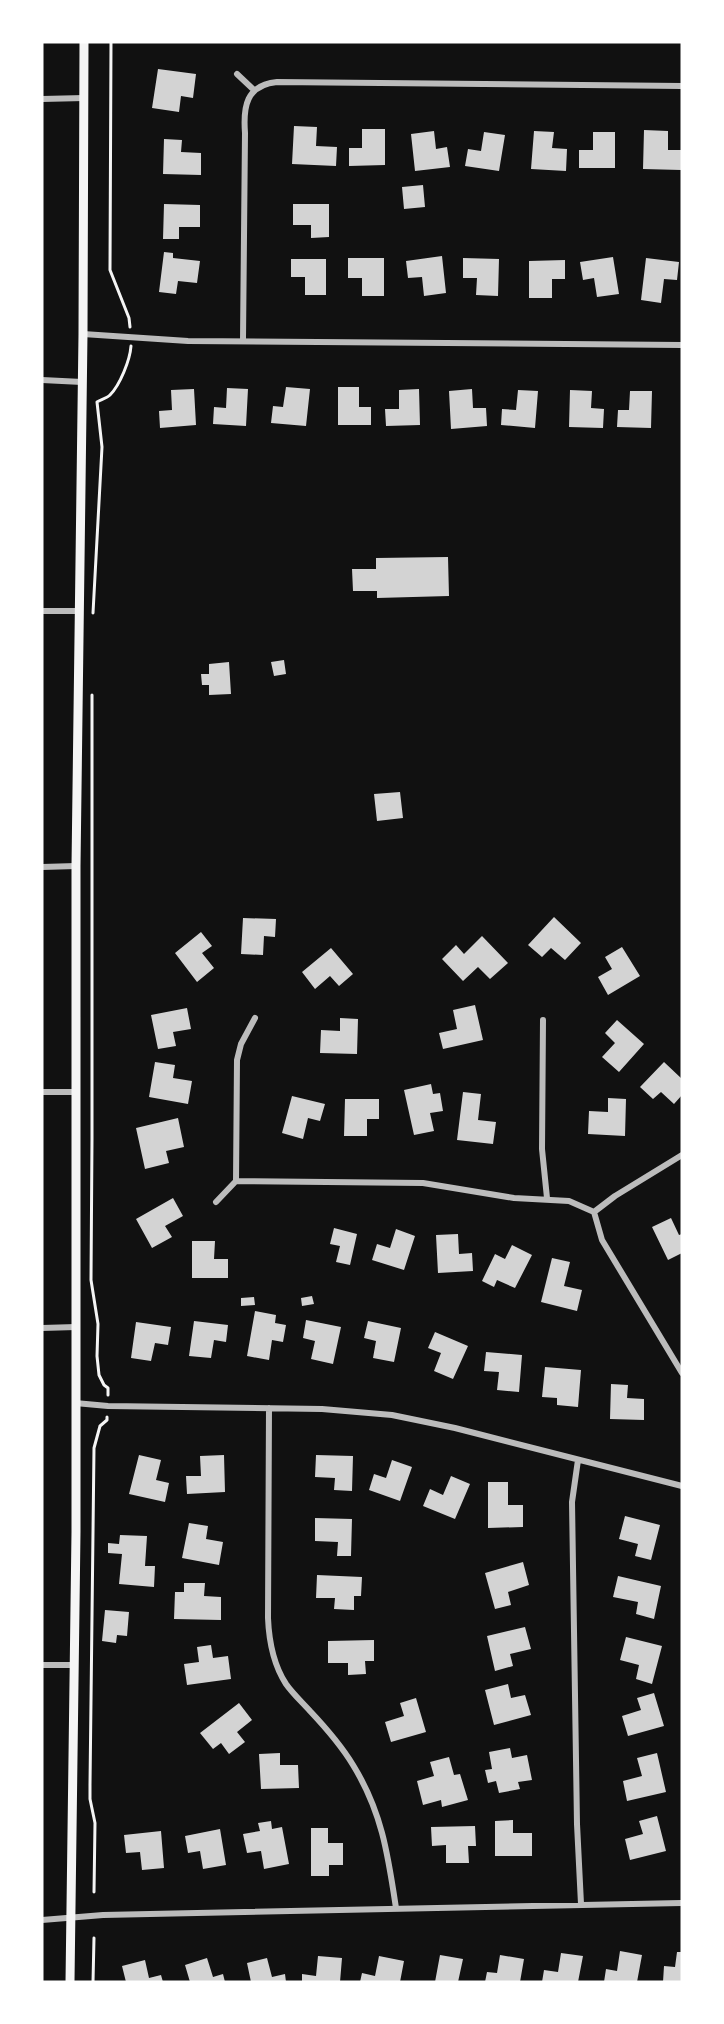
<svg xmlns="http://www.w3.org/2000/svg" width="724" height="2024" font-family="'Roboto Condensed',sans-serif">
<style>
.building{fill:#d3d3d3}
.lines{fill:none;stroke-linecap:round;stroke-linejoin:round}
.path{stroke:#f5f5f5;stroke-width:3}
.minor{stroke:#bcbcbc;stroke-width:6}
.secondary{stroke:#f5f5f5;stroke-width:9}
</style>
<rect width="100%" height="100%" fill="#111"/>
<path class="building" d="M158,69L196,74L193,98L181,96L179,112L152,108Z
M294,126L317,127L316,146L337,147L336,166L292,164Z
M362,129H385V165L349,166V148H362Z
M644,130L668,131V150H681V170L643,169Z
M434,131L436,149L447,147L450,167L415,171L411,134Z
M534,131L554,132L552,148L567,149L566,171L531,169Z
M484,132L505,135L499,171L465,166L468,149L481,151Z
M593,132H615V168H579V150H593Z
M164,139L182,140L181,152L201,153V175L163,174Z
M423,185L425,207L404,209L402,187Z
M164,204L200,205V227H179V239H163Z
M293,204H329V237L311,238V225H293Z
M164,252L173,253V258L200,261L197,283L178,281L176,294L159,292Z
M442,256L446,293L424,296L422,277L408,278L406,261Z
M613,257L619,294L597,297L594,278L583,280L580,262Z
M348,258H384V296H362V278H348Z
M463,258L499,259L498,296L476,295L477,278H463Z
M646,258L679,262L677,280L664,279L661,303L641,300Z
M291,259H326V295H305V277H291Z
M565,260V279H552V298H529V261Z
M286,387L310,389L306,426L271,423L273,406L283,407Z
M338,387H359V407H371V425H338Z
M227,388L248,389L246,426L213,424L214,407L226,408Z
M194,389L196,425L160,428L159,411L172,410L171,390Z
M419,389L420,425L386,426L385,409H399V390Z
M472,389L473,408H486L487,426L451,429L449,391Z
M518,390L538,391L535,428L501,425L502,409L516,410Z
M570,390L592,391L591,408L604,409L603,428L569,427Z
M630,391H652L651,428L617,427L618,410H629Z
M448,557L449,596L377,598V591H353L352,569H376V558Z
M284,660L286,674L274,676L271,662Z
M229,662L231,694L209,695V685H202L201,674H209V664Z
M400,792L403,818L377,821L374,794Z
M554,917L581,943L565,960L551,948L542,957L528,945Z
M243,918L276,919L275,937L264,936L263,955L241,954Z
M201,932L212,946L202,953L214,968L197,982L175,953Z
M482,936L508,963L490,979L478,967L463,981L442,959L456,945L464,954Z
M622,947L640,976L608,995L598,977L612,969L605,957Z
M331,948L353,974L339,986L330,976L315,989L302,972Z
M475,1005L483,1040L443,1049L439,1033L457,1029L453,1010Z
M187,1008L191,1029L173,1032L176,1046L158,1049L151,1015Z
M340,1018L358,1019L357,1054L320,1053L321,1030L340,1031Z
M617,1020L644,1044L619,1072L602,1057L615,1043L605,1033Z
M155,1062L175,1065L173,1078L192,1081L188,1104L149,1097Z
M664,1062L682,1079V1095L674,1104L661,1092L653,1099L640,1087Z
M431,1084L433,1094L440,1093L443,1111L430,1113L434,1131L414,1135L404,1090Z
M463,1092L481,1094L478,1120L496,1122L493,1144L457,1140Z
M292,1096L325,1104L320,1121L308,1118L303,1139L282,1133Z
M608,1098L626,1099L625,1136L588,1134L589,1111L608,1112Z
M345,1099H379V1119H367V1136H344Z
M178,1118L184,1147L166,1151L169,1163L145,1169L136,1128Z
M173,1198L183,1216L165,1226L172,1237L152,1248L136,1219Z
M671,1218L679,1235L682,1234V1253L668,1260L652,1227Z
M334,1228L357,1234L350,1265L336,1262L340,1246L330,1244Z
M396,1229L415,1236L404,1270L372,1260L377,1244L390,1248Z
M458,1234L459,1254L472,1253L473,1271L438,1273L436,1235Z
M192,1241H215L214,1259H228V1278H192Z
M512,1245L532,1255L515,1288L497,1280L494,1287L482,1281L495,1254L505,1259Z
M552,1258L570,1262L564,1286L582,1290L577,1311L541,1302Z
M312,1296L314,1304L302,1306L301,1298Z
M254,1297L255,1305L241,1306V1298Z
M255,1311L276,1315L275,1323L286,1325L283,1342L272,1340L269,1360L247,1356Z
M306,1320L341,1327L333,1364L311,1359L315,1341L303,1338Z
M194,1321L228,1325L226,1342L214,1340L211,1358L189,1356Z
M368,1321L401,1328L394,1362L373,1358L376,1341L364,1338Z
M136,1322L171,1327L168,1345L155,1343L151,1361L131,1358Z
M435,1332L468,1346L453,1379L434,1371L441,1353L428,1348Z
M486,1352L522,1355L519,1392L497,1390L499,1372L484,1371Z
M545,1367L581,1370L578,1407L557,1405V1398L542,1397Z
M611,1384L628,1385L627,1398L644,1399V1420L610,1419Z
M139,1455L161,1460L156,1480L169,1483L165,1502L129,1494Z
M224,1455L225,1492L187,1494L186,1476H201L200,1456Z
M316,1455L353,1456L352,1491L334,1490L335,1478L315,1477Z
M392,1460L412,1467L400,1501L369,1490L374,1474L386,1478Z
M451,1476L470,1484L455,1519L423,1506L430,1489L443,1495Z
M488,1482H508V1505H523V1527L488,1528Z
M625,1516L660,1525L651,1560L635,1556L638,1544L619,1539Z
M315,1518L352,1519L351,1556H337L338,1542L315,1541Z
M189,1523L208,1526L206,1539L223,1542L219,1565L182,1558Z
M120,1535L147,1536L145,1566H155L154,1587L119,1584L122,1554L108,1553V1543L119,1544Z
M523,1562L529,1585L508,1592L511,1605L495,1609L485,1573Z
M317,1575L362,1577L361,1596H354V1610L334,1609L335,1598H316Z
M618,1576L661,1586L654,1619L636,1614L638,1602L613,1597Z
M184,1583H205L204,1596L221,1597V1620L174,1619L175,1592H184Z
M105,1610L129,1612L127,1636L117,1635L116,1643L102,1641Z
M525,1627L531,1649L510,1654L513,1666L495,1671L487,1636Z
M626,1637L662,1646L652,1684L636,1679L639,1665L620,1660Z
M374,1640V1661H365L366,1674L348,1675V1663H328V1641Z
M211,1645L213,1658L228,1656L231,1679L187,1685L184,1664L199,1662L197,1647Z
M508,1684L511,1698L525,1695L531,1715L494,1725L485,1690Z
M654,1693L664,1726L628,1736L622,1716L641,1710L637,1698Z
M416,1698L426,1732L391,1742L385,1722L404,1716L400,1703Z
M239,1703L252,1720L237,1732L245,1742L229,1754L221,1743L213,1749L200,1733Z
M510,1748L512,1758L527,1755L532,1780L518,1782L520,1789L499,1793L496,1781L488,1783L485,1770L492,1769L489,1752Z
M280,1753V1765H298L299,1788L261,1789L259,1754Z
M657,1753L666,1792L627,1801L623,1781L642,1776L637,1758Z
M449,1757L454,1775L460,1774L468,1800L442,1807L441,1800L423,1805L417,1781L434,1776L430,1762Z
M657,1816L666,1851L630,1860L625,1839L643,1834L639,1821Z
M513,1820V1833H532V1856H495V1821Z
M271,1821L272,1829L282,1827L289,1864L264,1869L261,1851L247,1853L243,1834L260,1831L258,1823Z
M475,1826L476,1846H468L469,1863H446V1845L432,1846L431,1827Z
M311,1828H328V1843H343V1865H329V1876H311Z
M220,1829L226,1865L203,1869L200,1851L188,1853L185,1836Z
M161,1831L164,1868L142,1870L140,1852L126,1853L124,1835Z
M620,1951L642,1955L637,1982H604L606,1969L617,1971Z
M677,1952H682V1982H663L664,1966L675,1967Z
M561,1953L583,1956L578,1982H542L544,1970L558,1972Z
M440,1955L463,1959L458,1982H435Z
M500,1955L524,1959L520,1982H485L487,1972L497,1973Z
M318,1956L342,1958L340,1982H302V1974L316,1976Z
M379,1956L404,1961L400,1982H360L362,1973L375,1976Z
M207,1958L213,1977L223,1974L225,1982H190L185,1965Z
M267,1958L272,1977L285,1974L286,1982H251L247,1963Z
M145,1960L149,1978L161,1975L163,1982H126L122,1966Z"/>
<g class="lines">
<path class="path" d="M111,42L110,270L129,318L130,327
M93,613L102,447L97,402C100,400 107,398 110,395C120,385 130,360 131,346
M92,695V1139L91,1280L98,1324L97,1356L99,1375L104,1385L108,1388V1395
M94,1892L95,1823L90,1799V1785L94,1448L100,1426L107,1420V1417
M93,1982L94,1938"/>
<path class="minor" d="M237,74L254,90
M42,99L84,98
M83,334L188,341L682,345
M243,340L245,133C243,107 246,85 277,82L682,86
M42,380L82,382
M42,611H79
M42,867L76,866
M543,1020L542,1149L547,1198
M42,1092H76
M236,1181L423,1183L514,1198L569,1201L594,1212
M236,1181L237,1060L241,1044L255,1018
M216,1202L236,1181
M594,1212L602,1240L682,1373
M594,1212L615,1196L682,1155
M42,1328L76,1327
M75,1403L108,1406L322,1409L392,1415L455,1428L682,1486
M269,1408L268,1618C269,1642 273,1664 286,1684C293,1694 302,1702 310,1711C326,1728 341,1745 353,1765C382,1812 388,1855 396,1908
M578,1460L572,1502L577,1824L581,1904
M42,1665H73
M42,1920L103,1915L682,1903"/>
<path class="secondary" d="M70,1982L76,1532V866L83,334L84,42"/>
</g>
<rect width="724" height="2024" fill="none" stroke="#ffffff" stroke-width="87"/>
</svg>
